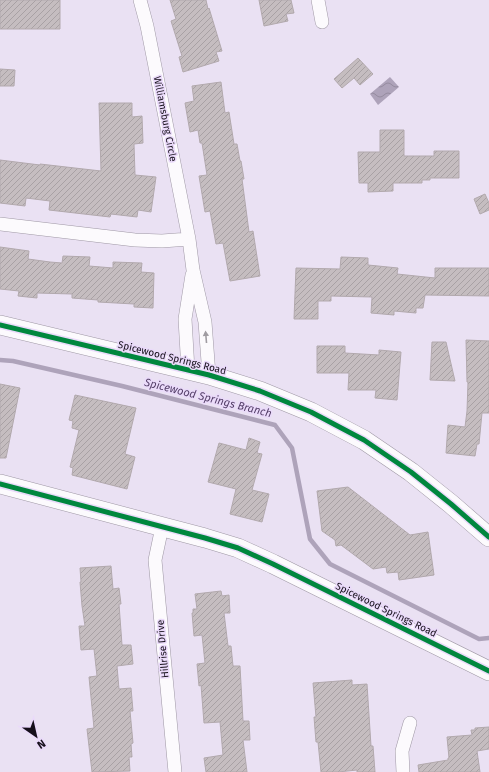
<svg xmlns="http://www.w3.org/2000/svg" width="489" height="772" font-family="'Fira Sans',sans-serif">
<style>
.water{fill:url(#water-waves)}
.lines{fill:none;stroke-linecap:round;stroke-linejoin:round}
.stream{stroke:#aea3ba;stroke-width:4.5}
.building{fill:url(#building-hatch);stroke:#b2a9ad}
.street-casing{stroke:#9f98a5;stroke-width:14}
.secondary-casing{stroke:#9f98a5;stroke-width:20}
.street{stroke:#fcfafd;stroke-width:13}
.secondary{stroke:#fcfafd;stroke-width:19}
.cycleway-casing{stroke:#eadafa;stroke-width:8}
.cycleway{stroke:#00873e;stroke-width:5}
.oneway{fill:#a09ca2}
.labels{text-anchor:middle;dominant-baseline:central;stroke-width:3;stroke-linejoin:round;paint-order:stroke}
.street-label{font-size:10px;fill:#150f1a;stroke:#eadafa}
.water-label{font-size:11px;font-style:italic;fill:#543f68;stroke:#eadafa}
</style>
<defs>
<pattern id="water-waves" width="16" height="10" patternUnits="userSpaceOnUse"><rect width="16" height="10" fill="#aea3ba"/><path d="M0 5q4-4 8 0t8 0" fill="none" stroke="#958b9f"/></pattern>
<pattern id="building-hatch" width="6" height="6" patternUnits="userSpaceOnUse"><rect width="6" height="6" fill="#c5bdc0"/><path d="M-1 1l2-2M0 6l6-6M5 7l2-2" fill="none" stroke="#a8a1a4"/></pattern>
</defs>
<rect width="100%" height="100%" fill="#eae1f3"/>
<path class="water" d="M390,77L399,87L378,105L370,94Z"/>
<g class="lines">
<path class="stream" d="M0,360L13,361L122,386L275,425L292,448L310,539L330,564L479,639L489,638"/>
</g>
<path class="building" d="M0,0H60V29H0Z
M170,0H206L208,9L209,8L222,51L216,52L219,61L183,72L179,57L182,56L171,21L176,19Z
M259,0H291L294,13L286,14L288,21L264,26Z
M358,58L373,74L360,85L354,78L342,88L334,79Z
M0,69L15,70L14,86H0Z
M221,82L225,113L229,112L234,144H237L240,161H241L244,179H242L249,232L253,231L260,276L230,281L223,243L216,244L210,211L205,212L199,176L207,175L202,143H200L198,130L190,132L185,103L194,101L192,86Z
M99,103H132V117L142,116L143,143L134,144L135,175L156,177L151,212L138,210L137,217L111,214L110,217L49,210L50,201L26,198L25,206L0,203V160L40,165V164L101,171Z
M380,130H404V156H434V151H459V178H430V180H422V183H393V191L368,192V183H359L358,152H380Z
M485,194L489,203V210L480,214L474,199Z
M0,247L29,251L28,259L50,262L62,263L63,256L90,257L89,266L113,268V262L142,263L141,272L154,273L153,308L134,307V304L98,302V300L72,298V294L37,293V298L18,296L19,291L0,289Z
M341,257L368,258V265L398,268L397,274L435,278V268H489V296L425,295L423,308H416V313L394,311V315L371,313L372,297L331,296V301H318V319H294L296,268L340,269Z
M466,340L489,341V413H482L479,444H477L475,456L446,453L448,425L465,427L467,411L468,382H467Z
M432,342H446L455,381L430,380Z
M317,346H345V353L379,355V350L401,352L397,400L375,398L376,390H348L349,373H317Z
M0,384L20,388L6,458H0Z
M75,395L136,408L125,454L135,457L127,489L72,475L73,468L70,467L79,430L72,428L73,421L69,420Z
M249,438L260,442L257,453L262,454L252,490L269,494L262,522L230,514L236,489L208,482L219,443L246,450Z
M348,487L410,535L428,532L434,575L399,580L398,572L387,573L386,567L373,569L341,545L336,546L335,540L322,531L317,491Z
M111,566L113,589L119,588L121,604H119L122,645H131L133,664L117,666L119,689L131,688L133,711H130L133,743L131,744L132,757H129L130,771L92,772L87,729L94,728L89,677L97,676L94,649L81,650L79,626H85L82,606L80,582H81L80,568Z
M221,591L222,596L229,595L230,613H224L228,646H231L233,666H240L243,721H249L250,740H243L247,772H206L204,758L223,755L220,722L204,723L201,685L199,686L197,664L205,663L202,635L194,636L192,613H193V609H197L195,594Z
M352,680V685L367,684L371,746H373L375,772H357V770L338,772H321L318,742H316L314,717H316L313,683Z
M489,727V749L477,751L480,772H419L418,765L448,760V758H449L447,737L472,735L471,730H475V728Z"/>
<g class="lines">
<defs>
<path id="street" d="M140,0L147,26L189,239L193,270L205,322L209,375
M318,0L322,22
M0,224L135,240L162,241L189,239
M188,370L185,319L192,275
M162,527L155,560L175,772
M403,772L402,751L410,723"/>
<path id="secondary" d="M0,325L209,375L260,391L311,412L364,440L411,472L451,504L489,537
M0,484L205,538L238,548L273,564L489,671"/>
</defs>
<use href="#street" class="street-casing"/>
<use href="#secondary" class="secondary-casing"/>
<use href="#street" class="street"/>
<use href="#secondary" class="secondary"/>
<defs>
<path id="cycleway" d="M0,325L209,375L260,391L311,412L364,440L411,472L451,504L489,537
M0,484L205,538L238,548L273,564L489,671"/>
</defs>
<use href="#cycleway" class="cycleway-casing"/>
<use href="#cycleway" class="cycleway"/>
</g>
<defs><path id="oneway-solid" d="M-6-.8H1V-3.2L6.5 0L1 3.2V.8H-6Z"/></defs>
<use class="oneway" href="#oneway-solid" transform="translate(206 337) rotate(-95)"/>
<g class="labels">
<g class="street-label">
<text transform="translate(165 119) rotate(79)">Williamsburg Circle</text>
<text transform="translate(172 358) rotate(14)">Spicewood Springs Road</text>
<text transform="translate(386 610) rotate(26)">Spicewood Springs Road</text>
<text transform="translate(163 649) rotate(-95)">Hillrise Drive</text>
</g>
<g class="water-label">
<text transform="translate(208 398) rotate(14)">Spicewood Springs Branch</text>
</g>
</g>
<g transform="translate(36 736) rotate(146)" stroke="#eadafa" stroke-width="3" paint-order="stroke">
<path d="M0-3L7 15L0 10L-7 15Z" fill="#150f1a"/>
<text y="-6" font-size="11" font-weight="bold" text-anchor="middle" fill="#150f1a">N</text>
</g>
</svg>
